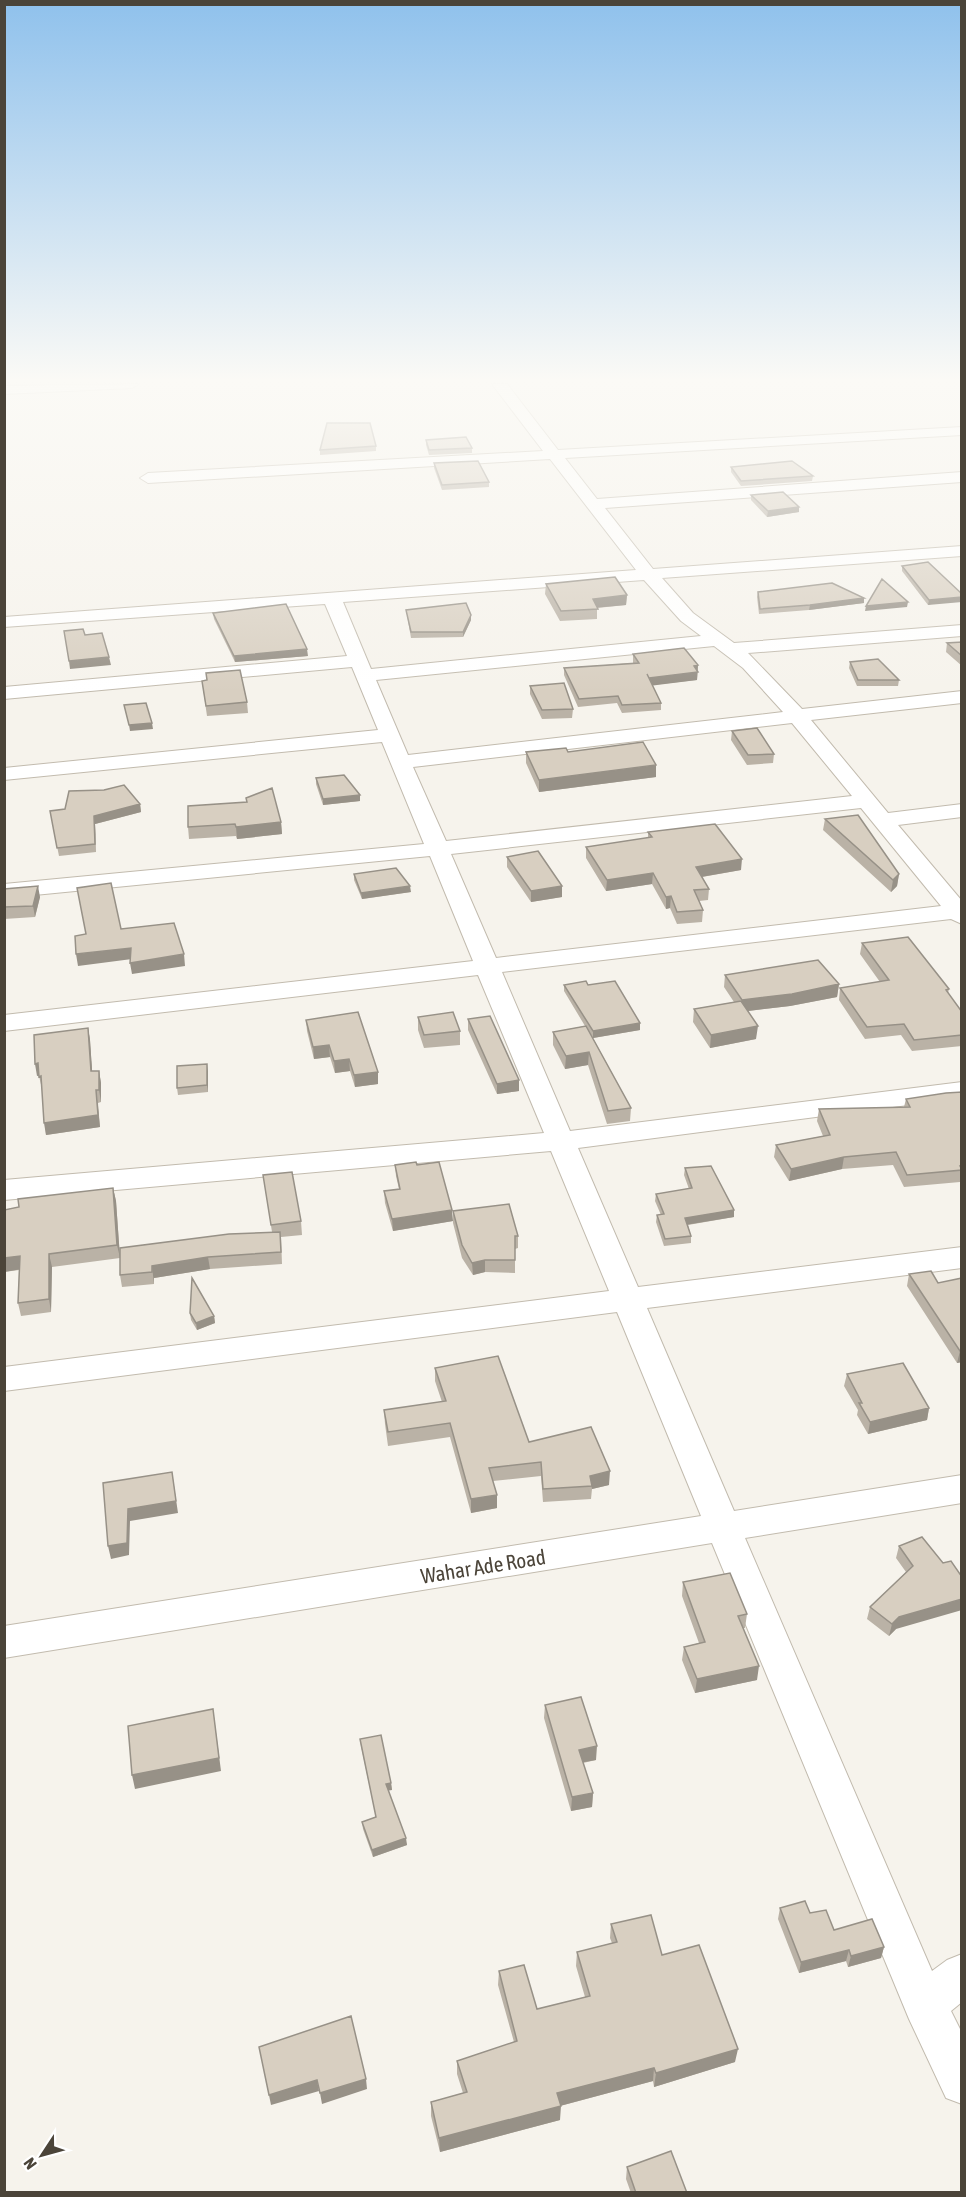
<svg xmlns="http://www.w3.org/2000/svg" width="966" height="2197" font-family="'Asap Condensed',sans-serif">
<style>
.lines{fill:none;stroke-linecap:round;stroke-linejoin:round}
.minor-casing{stroke:#c2bbae;stroke-width:2}
.minor{fill:#fff;fill-rule:evenodd}
.wall{fill:#bab2a6}
.shaded-wall{fill:#979187}
.building{fill:#d8cfc1;stroke:#979187;stroke-width:1.5}
.labels{text-anchor:middle;dominant-baseline:central;stroke-width:6;stroke-linejoin:round;paint-order:stroke}
.near-street-label{font-size:21px;fill:#4b4439;stroke:#fff}
</style>
<rect width="100%" height="100%" fill="#f6f3ec"/>
<g class="lines">
<defs>
<path id="minor" d="M139,384L132,388L4,394V386Z
M492,384H507L558,450L962,427V435L565,458L597,499L962,472V482L605,508L653,569L962,546V556L662,578L693,613L734,643L962,625V636L748,653L802,709L962,691V703L811,720L888,813L962,804V817L898,825L962,901V924L951,919L502,972L570,1131L962,1082V1098L578,1148L638,1287L962,1247V1268L647,1308L734,1511L962,1475V1503L745,1538L932,1971L947,1960L962,1954V2002L951,2011L962,2033V2104L946,2098L909,2019L712,1543L4,1658V1626L701,1516L617,1312L4,1391V1367L609,1291L551,1151L4,1200V1180L544,1133L478,975L4,1031V1015L473,961L430,856L4,898V884L424,844L382,742L4,780V768L378,730L352,667L4,699V687L347,656L325,604L4,627V617L636,570L550,459L148,483L140,478L148,473L543,451ZM644,580L681,621L701,636L371,669L343,602ZM714,646L743,668L783,712L408,755L376,680ZM792,723L852,796L446,841L413,767ZM861,808L941,906L496,958L451,854Z"/>
</defs>
<use href="#minor" class="minor-casing"/>
<use href="#minor" class="minor"/>
</g>
<path class="wall" d="M426,440L472,448V453L429,455L426,445Z
M376,446V451L320,455V450Z
M434,463L489,482V487L442,490L434,468Z
M731,467L813,476L812,481L741,486L731,472Z
M751,495L799,512L767,517L751,500Z
M902,566L962,594L928,605L902,571Z
M546,584L627,595L626,605L597,608V619L560,621L545,594Z
M758,592L864,598V603L809,610L759,614L757,597Z
M406,610L471,615V620L463,637L411,638L407,615Z
M213,613L308,656L235,662L214,619Z
M962,642V666L946,652L947,643Z
M633,654L698,665L697,680L652,685L661,703V710L622,713L617,703L578,707L564,675V668L633,663Z
M850,662L899,680L898,686H857L849,668Z
M202,681L247,702L248,713L207,716Z
M530,686L573,709L572,718L542,719L530,694Z
M732,731L774,754L773,763L747,765L731,740Z
M526,752L656,777L539,792L526,763Z
M316,778L360,795V801L323,805L316,784Z
M246,798L281,822L282,834L237,839L236,836L189,839L188,827L246,802Z
M140,804L141,812L95,824L96,852L59,856L50,811Z
M825,819L899,874L897,886L891,892L823,830Z
M648,832L741,870L702,877L709,889L708,900L699,901L703,910L702,922L677,924L670,908L666,909L652,884L606,891L586,858V847L648,838Z
M507,857L562,897L531,902L507,867Z
M354,874L411,892L362,899L354,880Z
M4,889L40,897L35,917L4,919Z
M862,943L949,989L948,993L962,1012V1046L912,1051L901,1035L865,1039L839,1000L840,988L880,982L860,954Z
M725,975L839,984L837,997L790,1006L748,1011L756,1039L710,1048L693,1022L694,1009L734,1002L724,987Z
M564,985H588L640,1023V1030L593,1038L631,1108L630,1121L607,1124L588,1065L565,1069L553,1045V1032L585,1026L564,991Z
M418,1017L460,1031V1045L424,1048L418,1030Z
M468,1019L519,1091L497,1094L468,1030Z
M306,1020L378,1072V1084L355,1087L350,1071L335,1073L330,1057L314,1059L307,1031Z
M88,1028L90,1040L92,1071H99L101,1083V1102L98,1103L100,1127L46,1135L42,1089L39,1076H37Z
M208,1071V1092L178,1095L177,1088Z
M962,1092V1178L960,1182L904,1187L893,1165L842,1169L789,1181L774,1157L776,1145L823,1136L817,1121L819,1109L904,1107L906,1099Z
M395,1165H417L453,1221L393,1231L385,1203L384,1191L399,1189L396,1176Z
M685,1168L734,1210V1217L688,1225L691,1236V1243L664,1246L656,1222L657,1215H661L655,1201L656,1194L689,1189L684,1175Z
M263,1175L301,1221L302,1235L281,1237L282,1264L210,1269L154,1278V1284L122,1287L120,1275V1258L52,1267L51,1312L21,1316L18,1303L19,1270L4,1272V1210L113,1188L116,1201L120,1257L272,1232Z
M453,1211L518,1236V1248L515,1249V1273L485,1272L473,1275L462,1258L453,1223Z
M909,1274L938,1283L962,1278V1362L957,1363L907,1286Z
M190,1313L214,1316L215,1323L197,1330L191,1320Z
M435,1368L529,1442L609,1485L592,1489L591,1499L543,1502L541,1476L493,1481L497,1495V1508L471,1513L450,1437L388,1446L385,1424L384,1410L442,1402L435,1381Z
M847,1374L929,1408L927,1420L868,1434L857,1415L858,1410L844,1386Z
M922,1537L896,1629L889,1636L867,1619L870,1607L906,1572L896,1558L899,1546Z
M683,1582L747,1614L745,1628H743L757,1680L695,1693L682,1660L684,1647L699,1643L682,1596Z
M545,1705L596,1760L583,1763L593,1793L592,1807L571,1811L544,1718Z
M360,1739L391,1783L392,1790H388L407,1845L373,1857L363,1829L362,1822L376,1817L361,1746Z
M780,1908L810,1913L834,1930L884,1947L881,1958L848,1967L846,1961L799,1973L778,1919Z
M611,1924L662,1955L735,2062L654,2087L653,2081L560,2106V2120L440,2152L431,2116V2102L463,2093L457,2074V2061L514,2042L498,1985L499,1971L537,2009L585,1997L576,1966L577,1952L612,1943L610,1938Z
M627,2167L687,2193H631L626,2179Z"/>
<path class="shaded-wall" d="M799,507V512L767,517L768,511Z
M627,595L626,605L593,608V599Z
M962,597V602L928,605L929,600Z
M864,598V603L809,610L810,605Z
M908,602L907,607L865,611L866,606Z
M471,615V620L463,637V632Z
M307,649L308,656L235,662L234,656Z
M109,657L111,665L70,669L69,661Z
M698,665L697,680L649,686V678Z
M152,723L153,729L130,731L129,725Z
M656,765V777L539,792V780Z
M360,795V801L323,805V799Z
M140,804L141,812L95,824L96,852L94,816Z
M281,822L282,834L237,839L236,827Z
M742,859L741,870L695,878L696,867Z
M653,873L652,884L606,891L607,880Z
M899,874L897,886L891,892L893,880Z
M38,886L40,897L35,917L33,906Z
M410,886L411,892L362,899L361,893Z
M562,886V897L531,902V891Z
M671,896L670,908L666,909V897Z
M131,948L132,959L78,966L76,954Z
M184,954L185,966L132,974L130,963Z
M839,984L837,997L790,1006L740,1012L742,1000Z
M640,1023V1030L593,1038V1031Z
M758,1026L756,1039L710,1048L711,1035Z
M88,1028L90,1040L93,1084L91,1071Z
M329,1045L330,1057L314,1059L313,1047Z
M589,1052L588,1065L565,1069L566,1056Z
M349,1059L350,1071L335,1073L334,1061Z
M38,1063L41,1075L37,1076L35,1064Z
M207,1064L208,1071V1092L207,1085Z
M99,1071L101,1083V1102L99,1090Z
M378,1072V1084L355,1087L354,1075Z
M519,1080V1091L497,1094V1084Z
M96,1090L100,1127L46,1135L44,1123Z
M844,1157L842,1169L789,1181L791,1169Z
M113,1188L116,1201L120,1258L117,1245Z
M452,1210L453,1221L393,1231L392,1219Z
M734,1210V1217L685,1225V1218Z
M49,1254L52,1267L51,1312L49,1299Z
M20,1256L22,1269L4,1272V1258Z
M208,1257L210,1269L154,1278V1284L152,1266Z
M485,1260V1272L473,1275L472,1263Z
M214,1316L215,1323L197,1330L196,1323Z
M962,1350V1362L957,1363L960,1351Z
M929,1408L927,1420L868,1434L870,1422Z
M610,1471L609,1485L592,1489L590,1476Z
M172,1472L178,1513L130,1521L129,1555L111,1559L108,1546L128,1509Z
M497,1495V1508L471,1513V1499Z
M962,1599V1610L896,1629L889,1636L892,1624L899,1617Z
M759,1666L757,1680L695,1693L697,1679Z
M213,1709L221,1771L135,1789L132,1775Z
M597,1746L596,1760L579,1763V1750Z
M391,1783L392,1790L386,1791V1784Z
M593,1793L592,1807L571,1811L572,1797Z
M406,1838L407,1845L373,1857L372,1850Z
M884,1947L881,1958L848,1967L851,1956Z
M849,1950L846,1961L799,1973L801,1962Z
M738,2049L735,2062L654,2087L656,2073Z
M654,2068L653,2081L556,2107L557,2093Z
M366,2079L367,2089L322,2104L320,2093Z
M317,2080L319,2091L271,2105L269,2095Z
M561,2106L560,2120L440,2152L439,2138Z"/>
<path class="building" d="M327,423H370L376,446L320,450Z
M466,437L472,448L429,450L426,440Z
M478,461L489,482L442,485L434,463Z
M792,461L813,476L741,481L731,467Z
M783,492L799,507L768,511L751,495Z
M928,562L962,594V597L929,600L902,566Z
M615,577L627,595L593,599L598,609L561,611L546,584Z
M882,579L908,602L866,606Z
M832,583L864,598L810,605L760,609L758,592Z
M466,603L471,615L463,632H411L406,610Z
M286,604L307,649L234,656L213,613Z
M83,629L85,635L102,633L109,657L69,661L64,631Z
M962,642V656L947,643Z
M684,648L698,665L694,666L698,672L649,678L647,674L661,703L622,705L618,696L579,699L564,668L639,663L633,654Z
M878,659L899,680H858L850,662Z
M240,670L247,702L206,706L202,681L207,680L206,673Z
M564,683L573,709L542,710L530,686Z
M146,703L152,723L129,725L124,705Z
M757,728L774,754L748,755L732,731Z
M643,742L656,765L539,780L526,752L566,748L568,752Z
M344,775L360,795L323,799L316,778Z
M124,785L140,804L94,816L95,844L57,848L50,811L65,809L69,791L104,790Z
M272,788L281,822L236,827L235,824L188,827V806L247,802L246,798Z
M858,815L899,874L893,880L825,819Z
M715,824L742,859L696,867L709,889L694,890L703,910L677,912L671,896L666,897L653,873L607,880L586,847L652,837L648,832Z
M538,851L562,886L531,891L507,857Z
M396,868L410,886L361,893L354,874Z
M111,883L121,929L174,923L184,954L130,963L131,948L76,954L75,936L86,934L77,888Z
M38,886L33,906L4,907V889Z
M908,937L949,989L946,990L962,1012V1035L914,1040L904,1024L867,1027L840,988L889,980L862,943Z
M818,960L839,984L792,994L742,1000L725,975Z
M586,981L588,985L615,981L640,1023L593,1031L564,985Z
M741,1001L758,1026L711,1035L694,1009Z
M358,1012L378,1072L354,1075L349,1059L334,1061L329,1045L313,1047L306,1020Z
M453,1012L460,1031L424,1035L418,1017Z
M490,1016L519,1080L497,1084L468,1019Z
M586,1026L631,1108L608,1111L589,1052L566,1056L553,1032Z
M88,1028L91,1071H99V1090H96L98,1115L44,1123L41,1076L39,1077L38,1063L35,1064L34,1035Z
M207,1064V1085L177,1088V1066Z
M962,1092V1166H960L962,1170L907,1175L896,1152L844,1157L791,1169L776,1145L830,1135L819,1109L910,1107L906,1099L946,1093Z
M416,1162L417,1165L439,1162L452,1210L392,1219L384,1191L400,1189L395,1165Z
M711,1166L734,1210L685,1218L691,1236L665,1239L657,1215L664,1214L656,1194L692,1188L685,1168Z
M292,1172L301,1221L271,1225L263,1175Z
M113,1188L117,1245L49,1254V1299L18,1303L20,1256L4,1258V1210L19,1207L18,1199Z
M509,1204L518,1236H515V1260H485L472,1263L462,1245L453,1211Z
M280,1232L281,1252L208,1257L152,1266V1272L120,1275V1248L229,1234Z
M931,1271L938,1283L962,1278V1350L960,1351L909,1274Z
M192,1278L214,1316L196,1323L190,1313Z
M498,1356L529,1442L591,1427L610,1471L590,1476L592,1486L543,1489L541,1462L489,1468L497,1495L471,1499L450,1423L388,1432L384,1410L446,1401L435,1368Z
M903,1363L929,1408L870,1422L859,1403H862L847,1374Z
M172,1472L176,1501L128,1509L127,1543L108,1546L103,1483Z
M922,1537L943,1563L951,1561L962,1577V1599L899,1617L892,1624L870,1607L913,1566L899,1546Z
M730,1573L747,1614L738,1616L759,1666L697,1679L684,1647L705,1642L683,1582Z
M581,1697L597,1746L579,1750L593,1793L572,1797L545,1705Z
M213,1709L219,1758L132,1775L128,1726Z
M381,1735L391,1783L386,1784L406,1838L372,1850L362,1822L376,1817L360,1739Z
M805,1901L810,1913L826,1910L834,1930L872,1919L884,1947L851,1956L849,1950L801,1962L780,1908Z
M651,1915L662,1955L699,1945L738,2049L656,2073L654,2068L557,2093L561,2106L439,2138L431,2102L467,2092L457,2061L517,2041L499,1971L524,1965L537,2009L590,1996L577,1952L617,1942L611,1924Z
M351,2016L366,2079L320,2093L317,2080L269,2095L259,2047Z
M671,2151L687,2193H636L627,2167Z"/>
<linearGradient id="sky" x2="0" y2="1"><stop stop-color="#8fc1ec"/><stop offset="0.55" stop-color="#fbfaf6"/><stop offset="1" stop-color="#fbfaf6" stop-opacity="0"/></linearGradient>
<rect width="966" height="692" fill="url(#sky)"/>
<g class="labels">
<g class="near-street-label">
<text transform="translate(483 1566) rotate(-9)">Wahar Ade Road</text>
</g>
</g>
<rect width="966" height="2197" fill="none" stroke="#4b4439" stroke-width="12"/>
<g transform="translate(42 2155) rotate(234)" stroke="#ffffff" stroke-width="4.5" paint-order="stroke">
<path d="M0-4.5L10 22L0 15L-10 22Z" fill="#4b4439"/>
<text y="-9" font-size="16" font-weight="bold" text-anchor="middle" fill="#4b4439">N</text>
</g>
</svg>
